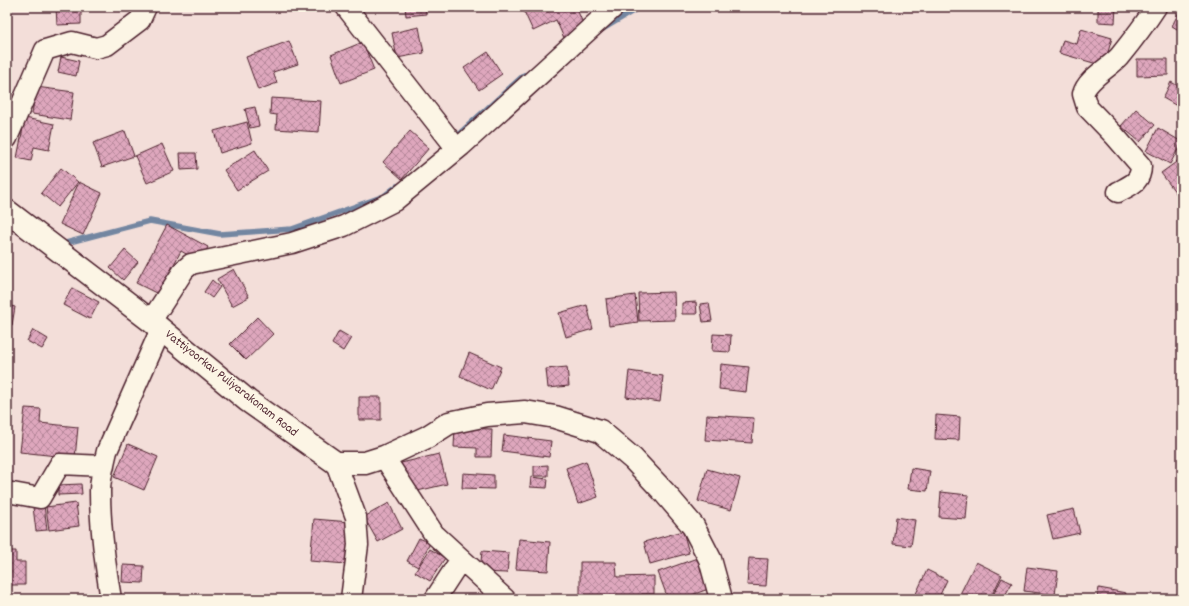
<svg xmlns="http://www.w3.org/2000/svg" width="1189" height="606" font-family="Dekko,sans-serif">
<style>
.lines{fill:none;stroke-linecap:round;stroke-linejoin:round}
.stream{stroke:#7386a1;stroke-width:5.5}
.building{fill:url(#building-cross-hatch);stroke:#4a1f2b}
.minor-casing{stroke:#4a1f2b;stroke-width:23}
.secondary-casing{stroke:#4a1f2b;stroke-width:25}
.minor{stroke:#fcf5e5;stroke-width:20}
.secondary{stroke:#fcf5e5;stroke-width:22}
.labels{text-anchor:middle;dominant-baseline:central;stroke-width:3.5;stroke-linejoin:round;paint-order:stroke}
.street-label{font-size:13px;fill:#4a1f2b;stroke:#fcf5e5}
</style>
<defs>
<pattern id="building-cross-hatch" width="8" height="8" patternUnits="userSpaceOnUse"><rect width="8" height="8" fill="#dea7bd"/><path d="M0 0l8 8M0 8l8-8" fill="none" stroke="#b6879a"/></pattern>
</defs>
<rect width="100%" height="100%" fill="#f3ded9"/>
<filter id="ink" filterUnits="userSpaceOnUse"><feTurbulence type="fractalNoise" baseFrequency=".025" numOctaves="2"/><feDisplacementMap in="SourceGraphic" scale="8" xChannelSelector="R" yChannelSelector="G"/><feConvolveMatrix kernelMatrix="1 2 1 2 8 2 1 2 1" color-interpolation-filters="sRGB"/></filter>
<g filter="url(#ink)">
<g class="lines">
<path class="stream" d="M603,29L640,7
M461,132L524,75
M62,244L150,221L220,234L292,229L384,196L397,186"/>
</g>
<path class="building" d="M56,7H81V24L57,25Z
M405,7H425L426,14L406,16Z
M522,7H576L585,28L564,38L556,20L533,31Z
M1098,7H1116L1115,23L1098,22Z
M1181,8H1182V32L1172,26Z
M419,27L424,53L397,58L392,33Z
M1081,29L1112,38L1104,66L1059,53L1063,40L1077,44Z
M289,41L298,64L273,72L277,83L258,90L246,57Z
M363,42L374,70L341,83L331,55Z
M488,52L502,74L479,90L464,68Z
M61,57L79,61L76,76L58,72Z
M1137,59H1168V75L1137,76Z
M1171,82L1182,88V97L1177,106L1163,98Z
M36,87L74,92L70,120L32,114Z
M271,98L321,101L319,132L276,129L277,115L270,114Z
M7,101L13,103L7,123Z
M255,107L259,126L250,128L245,109Z
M1136,109L1155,125L1140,142L1121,126Z
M25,118L54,124L49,150L34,147L31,161L17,158Z
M247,122L252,143L220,153L214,131Z
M1158,128L1182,142L1170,164L1146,151Z
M125,131L134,156L102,167L93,143Z
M410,131L429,148L402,179L383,162Z
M162,144L174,171L147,183L135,156Z
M255,150L268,171L237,190L224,170Z
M180,153H196L197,169L181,170Z
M1179,160L1182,164V201L1161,173Z
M61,168L78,182L58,207L41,193Z
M79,182L102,193L83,235L60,224Z
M167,225L208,247L200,262L181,251L158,294L136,283Z
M125,250L138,262L123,280L110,268Z
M234,269L249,297L232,306L217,279Z
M212,280L220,287L212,298L204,292Z
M72,288L99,302L90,319L63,305Z
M674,292L675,320L639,321L638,293Z
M635,295L638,322L609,326L606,299Z
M696,302L697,314H682V303Z
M709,303L712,321L703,322L700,304Z
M7,305L15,307L12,325L7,324Z
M587,305L593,329L566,337L559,313Z
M257,317L273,334L246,360L230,344Z
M33,330L48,339L42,349L27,341Z
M339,331L351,338L343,351L332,344Z
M713,334L731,335L730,352L712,351Z
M469,353L501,367L491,390L460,376Z
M721,364L749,367L746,392L719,389Z
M567,367L569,386L548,388L546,369Z
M629,371L663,376L660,402L626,397Z
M359,397H381V420H359Z
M25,408L41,409L40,423L78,427L75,458L20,452Z
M707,415L754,418L752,443L705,440Z
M936,415L960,417L959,440L935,439Z
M455,428L492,429L491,457H477V448L454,447Z
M504,435L551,441L549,457L502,451Z
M128,444L158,457L144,490L114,477Z
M439,454L447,484L409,493L401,463Z
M586,461L598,497L578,504L566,468Z
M548,465V476H534V466Z
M911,468L930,471L927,491L908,489Z
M707,469L740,478L731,510L698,501Z
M463,473L494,475V489L462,488Z
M531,477L548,479L547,488L530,487Z
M81,484L82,494L58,495V485Z
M941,492L968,495L966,519L939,517Z
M76,503L79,526L49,530L46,507Z
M389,503L402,529L378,542L364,517Z
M44,505L47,530L36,531L33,507Z
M1074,509L1080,533L1053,539L1047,515Z
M896,517L915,520L911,546L893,544Z
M314,519L350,522L346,564L310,561Z
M7,520L10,521L7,540Z
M683,531L689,553L650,564L644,542Z
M419,538L430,543L418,567L407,561Z
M519,539L550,542L548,571L516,569Z
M430,549L445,558L430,581L415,572Z
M7,551H16V562H25V585H7Z
M482,551L509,553L507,573L480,572Z
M700,557L711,588L681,599H668L658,572Z
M749,558L768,559L766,586L747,585Z
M580,562H616L617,577L654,576V594H642V599H580Z
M976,562L1002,575L990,599H966L959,596Z
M123,565L144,566L143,583L122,582Z
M1027,567L1058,571L1055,595L1024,591Z
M927,570L947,580L938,599L914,598Z
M1002,578L1012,583L1003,599H991Z
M1099,588L1126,593L1124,599H1097Z
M1034,594L1044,599H1031Z"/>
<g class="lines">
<defs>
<path id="minor" d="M346,7L457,149
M7,138L45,50L72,42L96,48L107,45L140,20L146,7
M1118,192C1131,185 1141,182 1141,166L1114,135L1087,107L1083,94C1087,79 1109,68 1119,57C1132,41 1145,24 1156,7
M151,321L184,270L191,264L292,243L344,226L394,201L461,146L614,7
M384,457L434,534L505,599
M336,463L356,517L358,545L351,599
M7,492L40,498L60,464L104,466
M111,599C105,564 100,527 100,491C100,478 104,464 107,451L161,329
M435,599L461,559"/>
<path id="secondary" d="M7,211L151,321L248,401L336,463H365L384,457L427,437L449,423L487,415L525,412L555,417L600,431L633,459L664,492L693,526L710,559L721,599"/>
</defs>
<use href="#minor" class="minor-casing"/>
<use href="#secondary" class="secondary-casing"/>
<use href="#minor" class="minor"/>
<use href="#secondary" class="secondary"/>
</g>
</g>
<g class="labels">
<g class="street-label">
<text transform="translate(231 384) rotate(38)">Vattiyoorkav Puliyarakonam Road</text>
</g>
</g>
<rect width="1189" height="606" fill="none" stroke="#fcf5e5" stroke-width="24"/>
<rect x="12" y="12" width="1165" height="582" fill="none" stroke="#4a1f2b" stroke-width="1.5" filter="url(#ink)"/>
</svg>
